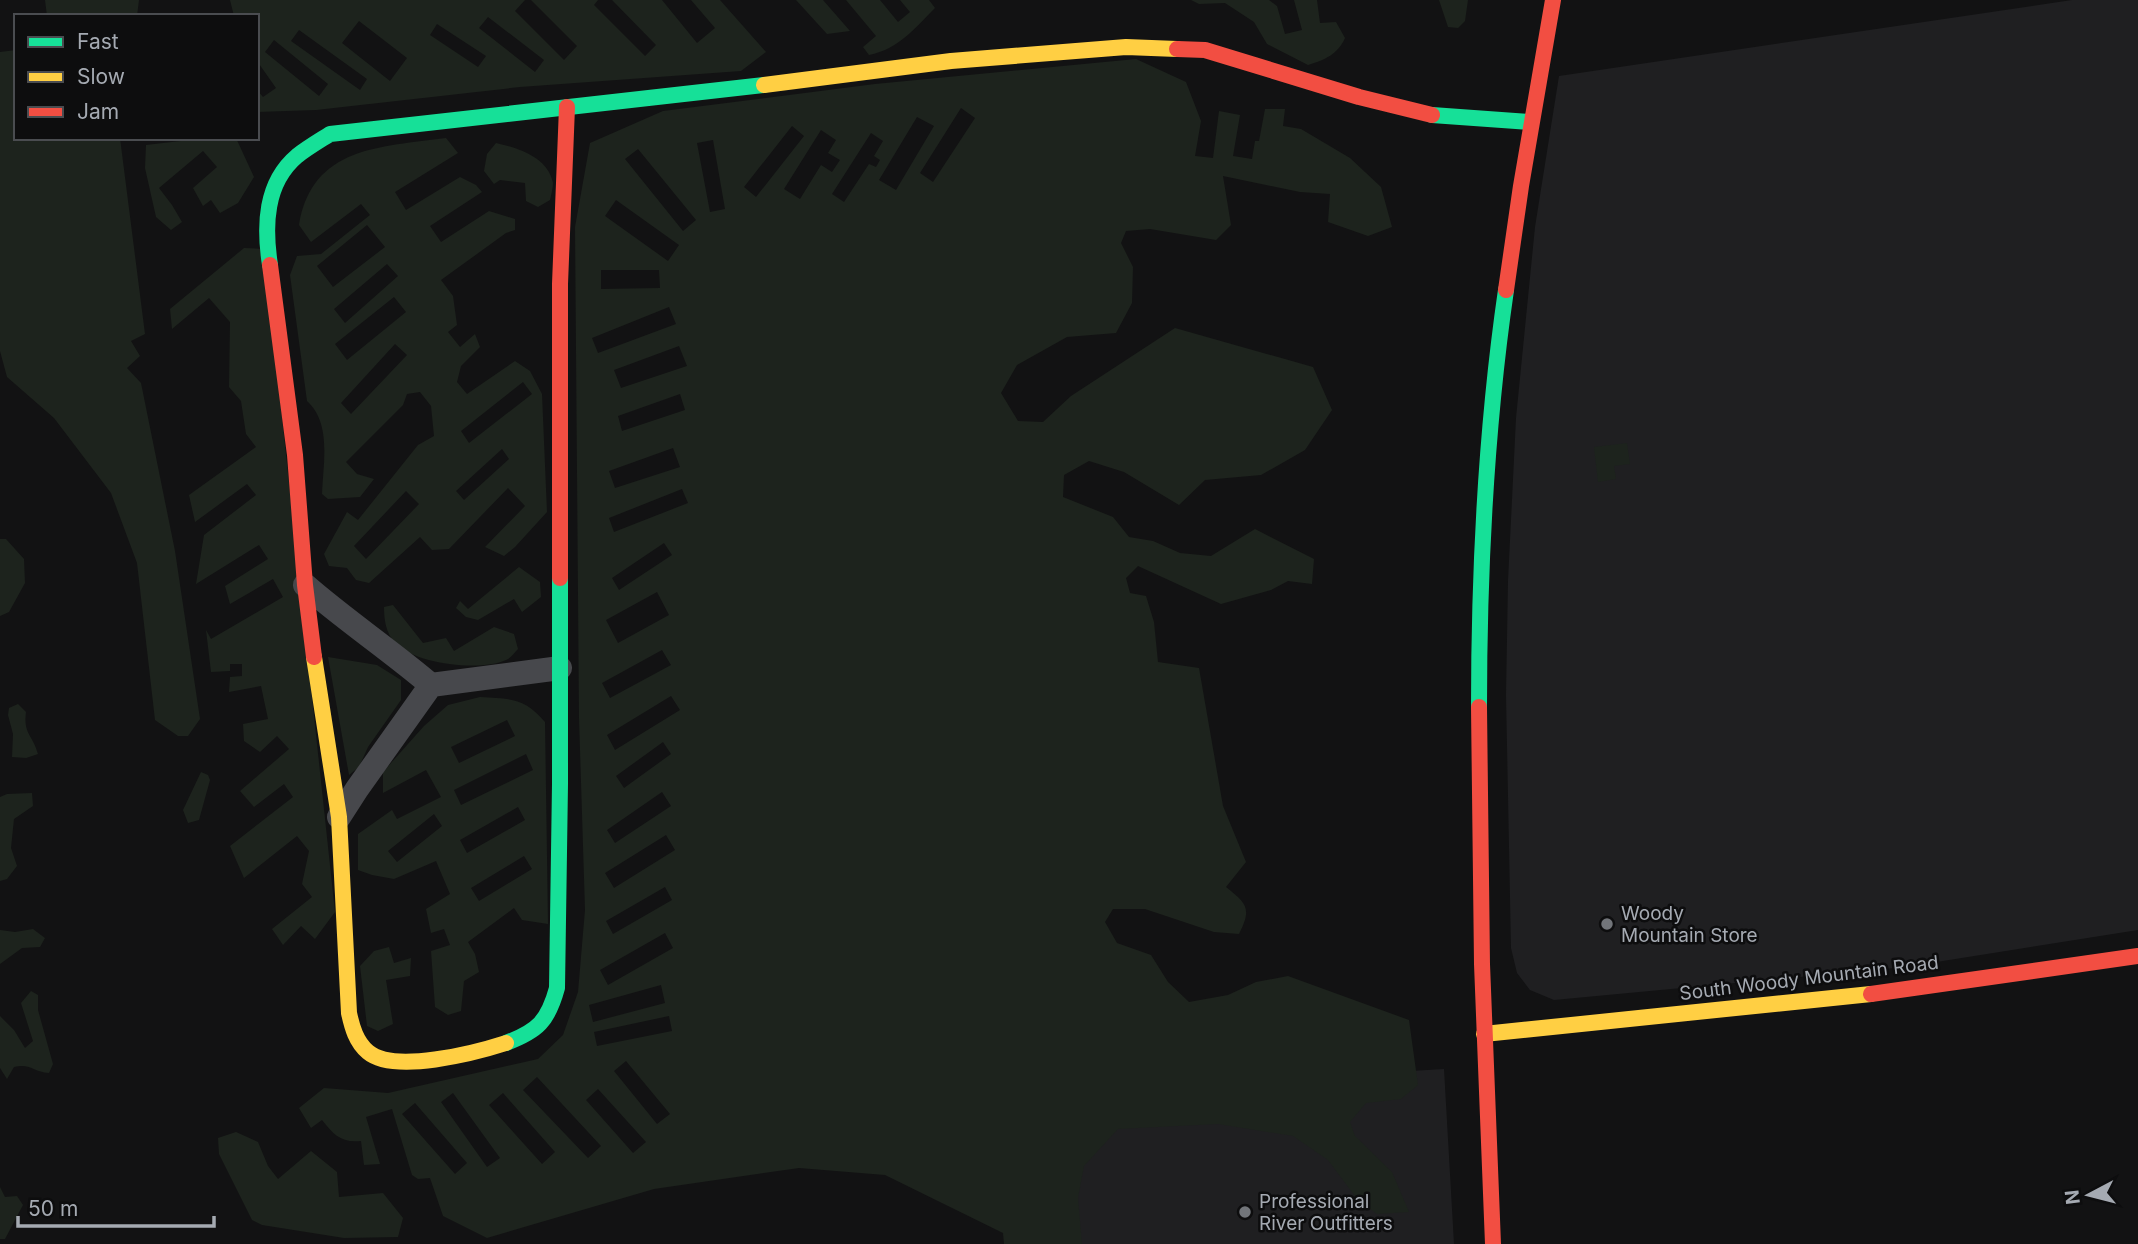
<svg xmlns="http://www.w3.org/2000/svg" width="2138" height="1244" font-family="Inter,sans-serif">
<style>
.built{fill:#1f1f21}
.green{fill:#1d231d;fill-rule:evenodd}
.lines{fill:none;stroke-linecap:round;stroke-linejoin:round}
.street{stroke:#47484c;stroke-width:24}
.fast{stroke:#16e098;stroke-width:16}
.slow{stroke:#ffcf43;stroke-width:16}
.jam{stroke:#f24e42;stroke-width:16}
.poi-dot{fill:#72757a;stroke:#0d0d0e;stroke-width:2.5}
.labels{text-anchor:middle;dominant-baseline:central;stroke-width:5;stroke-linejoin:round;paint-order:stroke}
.poi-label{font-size:19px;fill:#a5aab2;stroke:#0d0d0e;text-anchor:start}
.street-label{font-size:19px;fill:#a5aab2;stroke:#0d0d0e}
</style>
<rect width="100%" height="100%" fill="#121213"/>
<path class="built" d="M2072,0H2138V930L1905,967L1554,1000L1530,990L1517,973L1511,948L1506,695L1508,581L1516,418L1535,227L1559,76Z
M1444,1069L1454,1244H1070L1062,1092Z"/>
<path class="green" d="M45,0H139L137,16H47Z
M230,0H525L515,11L564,60L577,46L531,0H598L594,5L645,56L656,45L612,0H662L697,43L715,28L691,0H720L766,52L741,71L520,87L316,110L257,112V90L263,97L276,88L257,61V16H234ZM488,17L544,60L535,72L479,28ZM359,21L407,58L390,81L342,43ZM437,24L486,56L478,67L430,35ZM299,30L367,79L360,90L291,41ZM274,40L328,84L319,96L265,52Z
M796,0H823L850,31L827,34Z
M846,0H880L898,22L910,12L900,0H929L935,8C915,28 899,49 869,55L863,47L876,36Z
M1191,0H1269L1277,6L1285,34L1302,30L1294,0H1317L1320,23L1336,22L1345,38C1338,54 1325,60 1308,65L1267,44L1254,22L1225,3L1199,4Z
M1439,0H1468L1465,21L1458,28L1448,27Z
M16,50V138H120L145,334L131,341L140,356L127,368L141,383L175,551L200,719L188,736H178L155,720L137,563L111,493L54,418L7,377L0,351V52Z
M1136,59L1186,82L1201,121L1195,156L1213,158L1219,111L1240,115L1233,156L1252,159L1255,141H1259L1265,109H1285L1283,126L1301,129L1350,158L1381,187L1392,227L1368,236L1328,222L1330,194L1300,192L1223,176L1231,225L1216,240L1150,229L1126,231L1121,243L1133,267L1132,303L1116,333L1067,337L1017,365L1001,393L1018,421L1043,422L1071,396L1175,328L1313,367L1332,410L1305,450L1261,475L1205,480L1179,505L1124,472L1089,461L1064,475L1063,497L1113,517L1129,537L1153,541L1180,553L1211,556L1255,529L1314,559L1312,584L1288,581L1271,590L1221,604L1138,566L1126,578L1130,593L1146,596L1154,622L1158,662L1199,668L1223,806L1246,862L1226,887C1247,904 1252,908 1239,934L1214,932L1145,909H1113L1105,922L1117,943L1151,955L1168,982L1189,1002L1228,995L1256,982L1288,976L1409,1020L1418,1085L1401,1099L1366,1103L1350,1122L1355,1136L1392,1172L1409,1212L1377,1214L1358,1200L1328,1160L1293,1136L1218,1124L1118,1129L1084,1166L1078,1198L1082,1244H1004L1003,1233L885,1175L799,1168L654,1189L487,1238L443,1216L430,1178L418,1179L412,1175L392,1109L366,1117L380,1164L364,1165L361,1141C341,1143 334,1135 322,1120L311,1128L299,1108L324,1088L388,1093L538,1059L563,1035L578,992L585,910L579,718L575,227L590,143L663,111L875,84ZM961,108L975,118L933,182L920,173ZM917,117L934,126L896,190L879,180ZM792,126L804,136L756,197L744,187ZM821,130L836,140L828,153L840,160L832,172L821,165L800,199L784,189ZM871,133L883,141L874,156L880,160L876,167L869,164L844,202L832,194ZM713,140L725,209L710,212L697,143ZM638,149L696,220L683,231L625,159ZM616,200L679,245L668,261L605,216ZM601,270H659L660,288L601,289ZM669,307L676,324L598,353L592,338ZM679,346L687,366L621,388L614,370ZM680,394L685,410L622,431L618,416ZM673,448L680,467L615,488L609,471ZM682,489L688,503L614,532L609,518ZM664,543L672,555L619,590L612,578ZM657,592L669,615L618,643L606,620ZM662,650L671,665L610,698L602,683ZM671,696L680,710L615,750L607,735ZM663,742L671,754L624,788L616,776ZM662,792L671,806L615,843L607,830ZM666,835L675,850L614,888L605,873ZM665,887L672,900L613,934L606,921ZM665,933L673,948L608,985L600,970ZM661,985L665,1003L593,1022L589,1005ZM669,1016L672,1031L597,1046L594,1032ZM626,1061L670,1114L657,1124L614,1071ZM537,1077L601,1146L588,1158L523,1090ZM598,1089L646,1142L633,1153L586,1100ZM453,1093L500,1158L487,1167L441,1102ZM503,1093L555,1152L542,1164L489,1105ZM415,1103L467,1163L455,1174L402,1114Z
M206,138H236L254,177L238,203L220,213L211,200L203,206L193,188L217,167L203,151L159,188L172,205L182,222L171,230L156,217L145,168L146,145Z
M446,138L458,153L395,192L406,210L460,177L476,185L482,192L430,226L441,242L489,211L515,219V230L506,233L441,280L453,296L457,325L448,332L460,347L475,334L480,347L461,366L457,382L467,394L515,361L530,371L542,394L547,512L515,547L504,556L485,547L525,506L508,488L449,549L432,550L420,537L369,583L356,580L347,568L329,566L324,554L347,512L358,520L418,445L434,436L431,406L420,392L407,394L403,405L346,462L357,474L374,479L360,497L328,499L322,494C323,463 332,424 307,401L290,275L297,256L321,254L370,215L361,204L311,242L299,225C312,146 381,147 446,138ZM367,225L385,247L333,287L317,266ZM387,264L398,276L345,323L334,309ZM394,297L406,312L347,360L335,344ZM395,344L407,355L351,414L341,403ZM523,382L532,394L469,443L461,431ZM502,449L509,459L464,500L456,491ZM406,491L419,504L366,559L354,546Z
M496,143C518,148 548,157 553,183C553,188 551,195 550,200L538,207L526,201L525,183L500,180L494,184L484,171L487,154Z
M244,248L264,249L335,912L315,939L301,926L283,945L272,929L312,897L302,884L309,851L297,836L244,878L230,846L293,797L284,784L254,807L240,791L289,749L277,736L260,752L244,741L243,724L268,719L261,686L229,692L230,677L242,676V664H230V671L211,672L206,630L211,639L283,597L273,579L230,604L225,586L268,559L259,545L196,584L204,535L256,495L247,484L195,522L189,495L256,447L246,434L241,401L229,387L230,322L209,298L172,329L170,309Z
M1627,443L1630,464L1614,466L1616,479L1598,482L1594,447Z
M0,539H6L24,559L25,583L9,612L0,616Z
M519,567L540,582L541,597L522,612L514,599L478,620L466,617L456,608L460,601L468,609Z
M393,605L423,643L446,638L454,651L494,627L514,634L518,649C515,652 511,658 506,660C480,672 415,664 395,643C386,633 384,620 384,607Z
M328,657L377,665L401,680V700L368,747L359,767L349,775Z
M480,697C510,699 524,697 545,722L548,924L522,920L514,908L468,942L475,954L479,972L464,981L461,1011L448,1015L435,1007L431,951L450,945L444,929L431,933L426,909L450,894L436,861L394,879L372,875L358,870V834L392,810L397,819L441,797L426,770L383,793V772L424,726L448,705ZM507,720L515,736L459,763L451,747ZM526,754L533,770L461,805L454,790ZM518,807L525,820L467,853L460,840ZM434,814L442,826L397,862L388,851ZM524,856L532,869L479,901L471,888Z
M18,704L26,712C23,734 33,735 38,754L26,758L12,757L13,734L8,715L9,708Z
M201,772L208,775L210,780L199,820L188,823L183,810Z
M32,793L33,806L14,819L11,848L17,866L7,879L0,881V797L7,794Z
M33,929L45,938L40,947L22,948L0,964V930L15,932Z
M389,947L394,963L411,958L410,976L386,980L393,1024L378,1031L367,1026L360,966L374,951Z
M31,991L38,995V1010L53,1064L49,1073C33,1072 31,1063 14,1067L7,1079L0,1068V1016L14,1030L25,1048L33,1041L21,1003Z
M236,1132L258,1142L268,1166L278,1179L311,1151L337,1172L339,1197L383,1193L403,1218L398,1237L344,1238L262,1225L252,1220L219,1154L218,1138Z
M0,1187L5,1197L17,1196L23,1205L5,1239H0Z"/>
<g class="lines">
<path class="street" d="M305,585C345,620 390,650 431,685
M339,817L357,789L431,685L560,668"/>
<path class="fast" d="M1432,115L1530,122
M270,265C264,226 265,183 297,156C307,148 319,141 330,134L764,85
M1479,707C1479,567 1486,428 1506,290
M506,1043C538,1031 548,1021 557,988L560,784V578"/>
<path class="slow" d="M764,85L951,61L1126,47L1177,49
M314,657L339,817L349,1013C352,1027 356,1042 368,1052C394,1074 475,1053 506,1043
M1484,1034L1871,994"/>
<path class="jam" d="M1177,49L1205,50L1359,97L1432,115
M270,265L295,455L305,585L314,657
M1506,290L1521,186L1553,0
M560,578V284L567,107
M1479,707L1482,964L1493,1244
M1871,994L2138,956"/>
</g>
<g class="poi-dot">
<circle cx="1607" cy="924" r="7"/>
<circle cx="1245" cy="1212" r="7"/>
</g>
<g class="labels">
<g class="poi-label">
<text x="1621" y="913">Woody<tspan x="1621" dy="22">Mountain Store</tspan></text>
<text x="1259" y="1201">Professional<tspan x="1259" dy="22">River Outfitters</tspan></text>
</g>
<g class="street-label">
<text transform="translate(1809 978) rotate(-7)">South Woody Mountain Road</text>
</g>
</g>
<rect x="14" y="14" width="245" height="126" fill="#0d0d0e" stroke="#4a4c50" stroke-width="2"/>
<rect x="28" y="37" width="35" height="10" fill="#16e098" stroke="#4a4c50" stroke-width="2"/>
<text x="77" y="49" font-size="21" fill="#a5aab2">Fast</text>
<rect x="28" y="72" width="35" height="10" fill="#ffcf43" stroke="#4a4c50" stroke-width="2"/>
<text x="77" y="84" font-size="21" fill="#a5aab2">Slow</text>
<rect x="28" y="107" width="35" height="10" fill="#f24e42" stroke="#4a4c50" stroke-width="2"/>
<text x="77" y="119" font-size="21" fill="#a5aab2">Jam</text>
<g transform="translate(2089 1195) rotate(263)" stroke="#0d0d0e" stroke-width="5" paint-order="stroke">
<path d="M0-5L12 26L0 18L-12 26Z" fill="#a5aab2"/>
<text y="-10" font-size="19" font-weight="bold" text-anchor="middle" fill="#a5aab2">N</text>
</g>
<path d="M18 1216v10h196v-10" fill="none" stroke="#a5aab2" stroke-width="3.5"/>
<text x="28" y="1216" font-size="21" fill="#a5aab2" stroke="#0d0d0e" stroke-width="5" paint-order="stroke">50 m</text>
</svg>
